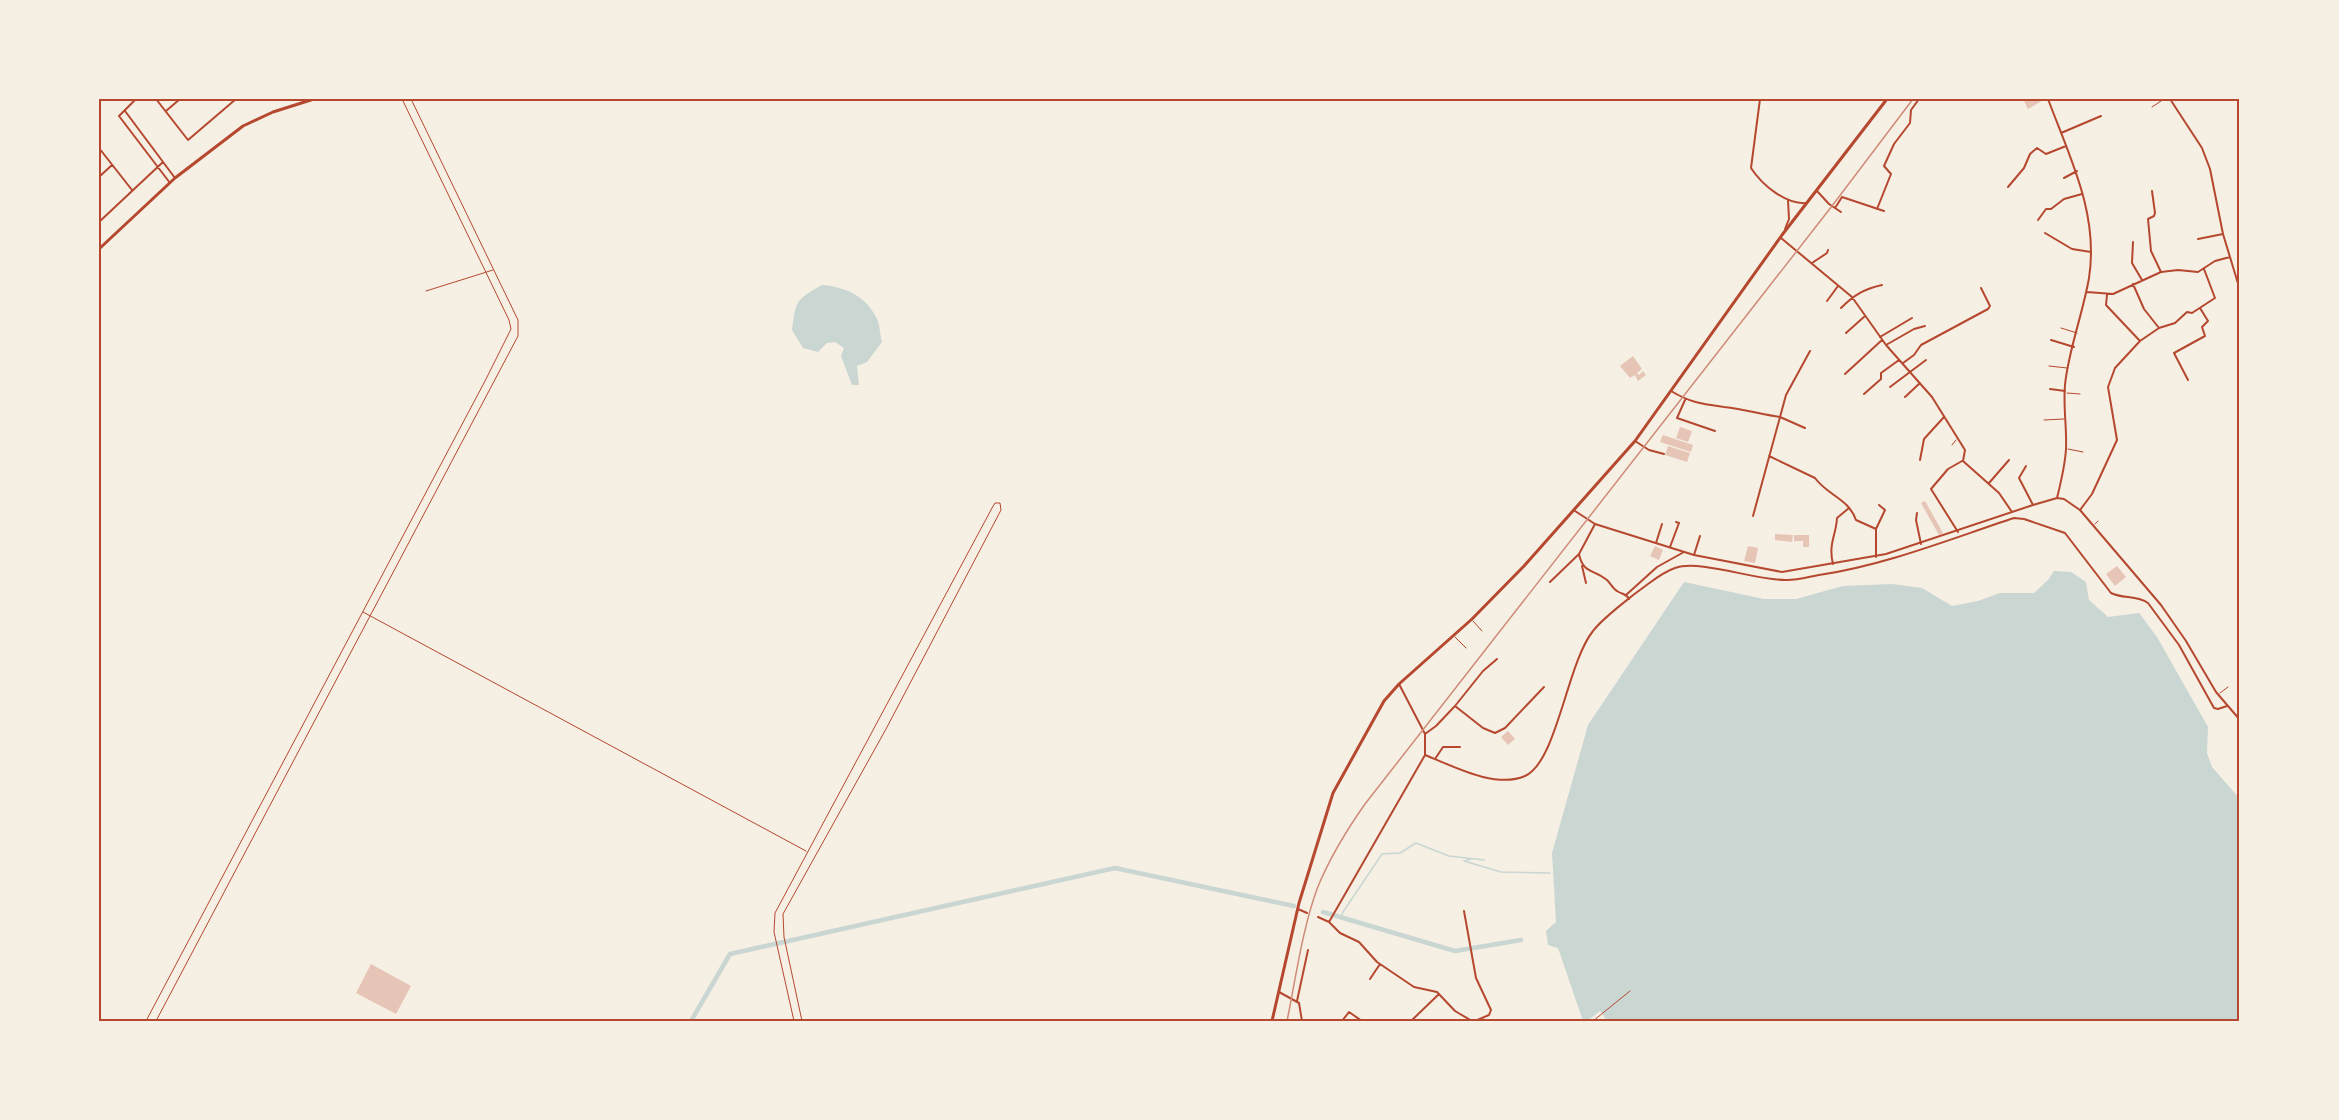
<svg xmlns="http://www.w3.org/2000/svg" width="2339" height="1120" font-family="'Archivo Narrow',sans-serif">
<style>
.water{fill:#c9d6d2}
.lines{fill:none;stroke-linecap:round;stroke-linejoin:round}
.stream{stroke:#c9d6d2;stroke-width:1.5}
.canal{stroke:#c9d6d2;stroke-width:4.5}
.building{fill:#e6c5b7}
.path{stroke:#b5482f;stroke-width:1}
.service{stroke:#b5482f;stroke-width:1}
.minor{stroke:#b5482f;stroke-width:2}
.tertiary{stroke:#b5482f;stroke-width:2}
.trunk{stroke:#b5482f;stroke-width:3}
.rail{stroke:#cf8b77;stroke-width:1.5}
.neatline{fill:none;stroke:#b5482f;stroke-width:2}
</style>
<rect width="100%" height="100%" fill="#f6efe4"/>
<path class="water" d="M822,285C846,287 866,296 877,319C880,325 880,335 882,342L867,362L857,366L859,385H852L841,356L844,348L835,342L827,343L818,352L803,348L792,330C796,301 795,300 822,285Z
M2054,571L2071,572L2086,582L2089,600L2108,617L2139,613L2157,637L2208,727L2207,753L2212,767L2240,799V1021H1607L1600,1011L1587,1021H1583L1558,948L1548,945L1546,931L1556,922L1552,853L1588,725L1684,582L1764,599H1796L1843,586L1892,584L1922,588L1952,606L1978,601L2000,593H2034L2048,580Z"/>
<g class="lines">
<path class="stream" d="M1471,859L1464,861L1501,872L1550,873
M1341,917L1343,912L1382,854L1400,853L1416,843L1449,856L1484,860"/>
<path class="canal" d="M1323,912L1455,951L1521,940
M691,1021L730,954L1115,868L1294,906"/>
</g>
<path class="building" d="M2023,99H2045L2028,109Z
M1633,356L1642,369L1637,373L1639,375L1643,371L1646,375L1638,381L1635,375L1630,378L1620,366Z
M1680,427L1692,431L1688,442L1676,438Z
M1663,435L1693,445L1691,452L1660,442Z
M1668,446L1690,453L1687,462L1665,455Z
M1925,501L1943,533L1939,535L1921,503Z
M1775,534L1793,535L1792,542L1775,540Z
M1794,535H1809V547H1803V541H1794Z
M1655,546L1663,550L1659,560L1650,556Z
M1748,546L1758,548L1755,563L1744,561Z
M2117,566L2126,577L2115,586L2106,574Z
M1508,731L1515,739L1508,745L1501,737Z
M371,964L411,986L396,1014L356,993Z"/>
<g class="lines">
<path class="path" d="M1593,1021L1630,991"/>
<path class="service" d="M2152,107L2164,99
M426,291L493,270
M2061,328L2077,333
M2049,366L2067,368
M2067,393L2080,394
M2044,420L2064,419
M1952,445L1956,440
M2068,449L2083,452
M2095,524L2098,521
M363,612L806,851
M1473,621L1482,631
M1455,637L1466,648
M2220,693L2228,687
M146,1021L485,381L511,329L509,320L402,99
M156,1021L518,336V320L411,99
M794,1021L774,932L775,913L992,508L995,503H1000L1001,510L886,729L783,914L784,937L802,1021"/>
<path class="minor" d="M136,99L119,116L170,183
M156,99L188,140L236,99
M2048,99C2070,158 2099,214 2089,278C2083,313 2068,352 2065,385C2063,406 2067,428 2066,449C2065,466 2061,482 2057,498
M2127,99H2129
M2170,99L2202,148L2210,169L2223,234L2240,290
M125,111L175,178
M166,111L180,99
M2061,133L2101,116
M99,148L132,190
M99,177L112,165
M2064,178L2077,171
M2008,187L2024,168L2030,154L2037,148L2046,154L2066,146
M1817,191L1829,204L1841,212
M2152,191L2155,213L2154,216L2148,219L2151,251L2161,272
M1835,208L1842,197L1884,211
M1877,209L1891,174L1884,166L1894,144L1910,123L1911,110L1919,99
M2038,220L2046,209H2051L2064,199L2082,194
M99,222L163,162
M2045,233L2072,249L2091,252
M1781,238L1852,297L1886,345L1932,397L1965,450L1963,461L1999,493L2012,512
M2198,239L2223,234
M2133,242L2132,263L2142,280
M1812,263L1827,253L1828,250
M2133,284L2144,309L2159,328
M2087,292L2113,294L2161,272L2178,270L2198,272L2215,261L2230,257
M2107,295L2106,305L2140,341
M1827,301L1838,286
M1841,308C1854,295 1864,289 1882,285
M1846,333L1865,316
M1880,337L1912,318
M2051,340L2074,347
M1886,345L1914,329L1925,326
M1903,363L1914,355L1921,345L1988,309L1990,306L1981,288
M1845,374L1882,340
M2188,380L2174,353L2205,336L2202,327L2208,321L2200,308
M1890,387L1926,360
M2050,389L2065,391
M1671,391C1691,403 1702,404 1724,407C1743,409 1761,414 1780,417L1786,395L1810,351
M1864,394L1881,379V373L1899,360
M1905,397L1920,383
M1685,400L1677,418L1715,431
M1635,441L1649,450L1664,454
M1769,456L1815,478C1827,495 1849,499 1856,520L1876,529
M1920,460L1924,439L1944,417
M2026,466L2019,478L2033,505
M1989,483L2009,460
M2080,510L2092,494L2117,440L2108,387L2115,368L2140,341L2159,328L2175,323L2187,312L2192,313L2215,298L2204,269
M1917,513L1916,520L1921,544
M1753,516L1780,417L1805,428
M1958,532L1931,489L1948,469L1962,461
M1656,543L1662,524
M1670,547L1679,523L1676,522
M1579,554C1583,574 1594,569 1607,580C1611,584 1613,589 1617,591C1623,595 1626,593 1629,599
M1694,555L1700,536
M1876,557V529L1885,510L1879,505
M1833,564C1828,544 1836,536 1837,518L1849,508
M1582,566L1586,583
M1550,582L1579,554L1595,524
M1626,595L1657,567L1684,552
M1399,684L1425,734
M1455,706L1483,671L1497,659
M1425,755V734L1436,726L1455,706L1483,728L1495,733L1505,728L1544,687
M1435,759L1443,747H1460
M1298,909L1307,913
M1464,911L1476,978L1491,1010L1489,1015L1475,1021
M1318,917L1329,922
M1370,979L1380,964
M1279,992L1299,1003L1302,1021
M1297,1001L1308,950
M1342,1021L1349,1012L1362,1021
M1411,1021L1439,994
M1472,1021L1455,1011L1437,992L1414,987L1377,962L1359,942L1340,933L1329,922L1425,755C1453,766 1495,789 1525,776C1557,762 1567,663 1593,631C1603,618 1634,594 1648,584C1656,578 1666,571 1675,568C1701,559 1756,581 1787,580C1798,580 1808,577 1819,575C1886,565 1950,539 2014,518L2024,519L2065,533L2111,593C2123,599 2137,595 2148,603L2179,645L2214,708L2218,709L2227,706"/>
<path class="tertiary" d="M1760,99L1751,168C1762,185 1786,205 1807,203
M1785,229L1789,219L1788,200
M1575,511L1595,524L1694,555L1782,572L1886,554L2033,505L2057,498L2064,499L2080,510L2161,605L2186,641L2216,692L2240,720"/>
<path class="trunk" d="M99,249L175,178L243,126L273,112L314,99
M1272,1021L1299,903L1333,793L1384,701L1399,684L1472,619L1524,566L1635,441L1782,235L1887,99"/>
<path class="rail" d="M1287,1021C1296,977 1302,931 1317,889C1329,859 1346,831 1365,804L1832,206L1913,99"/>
</g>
<rect width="2339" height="1120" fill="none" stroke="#f6efe4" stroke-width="201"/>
<rect x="100" y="100" width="2138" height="920" class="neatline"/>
</svg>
